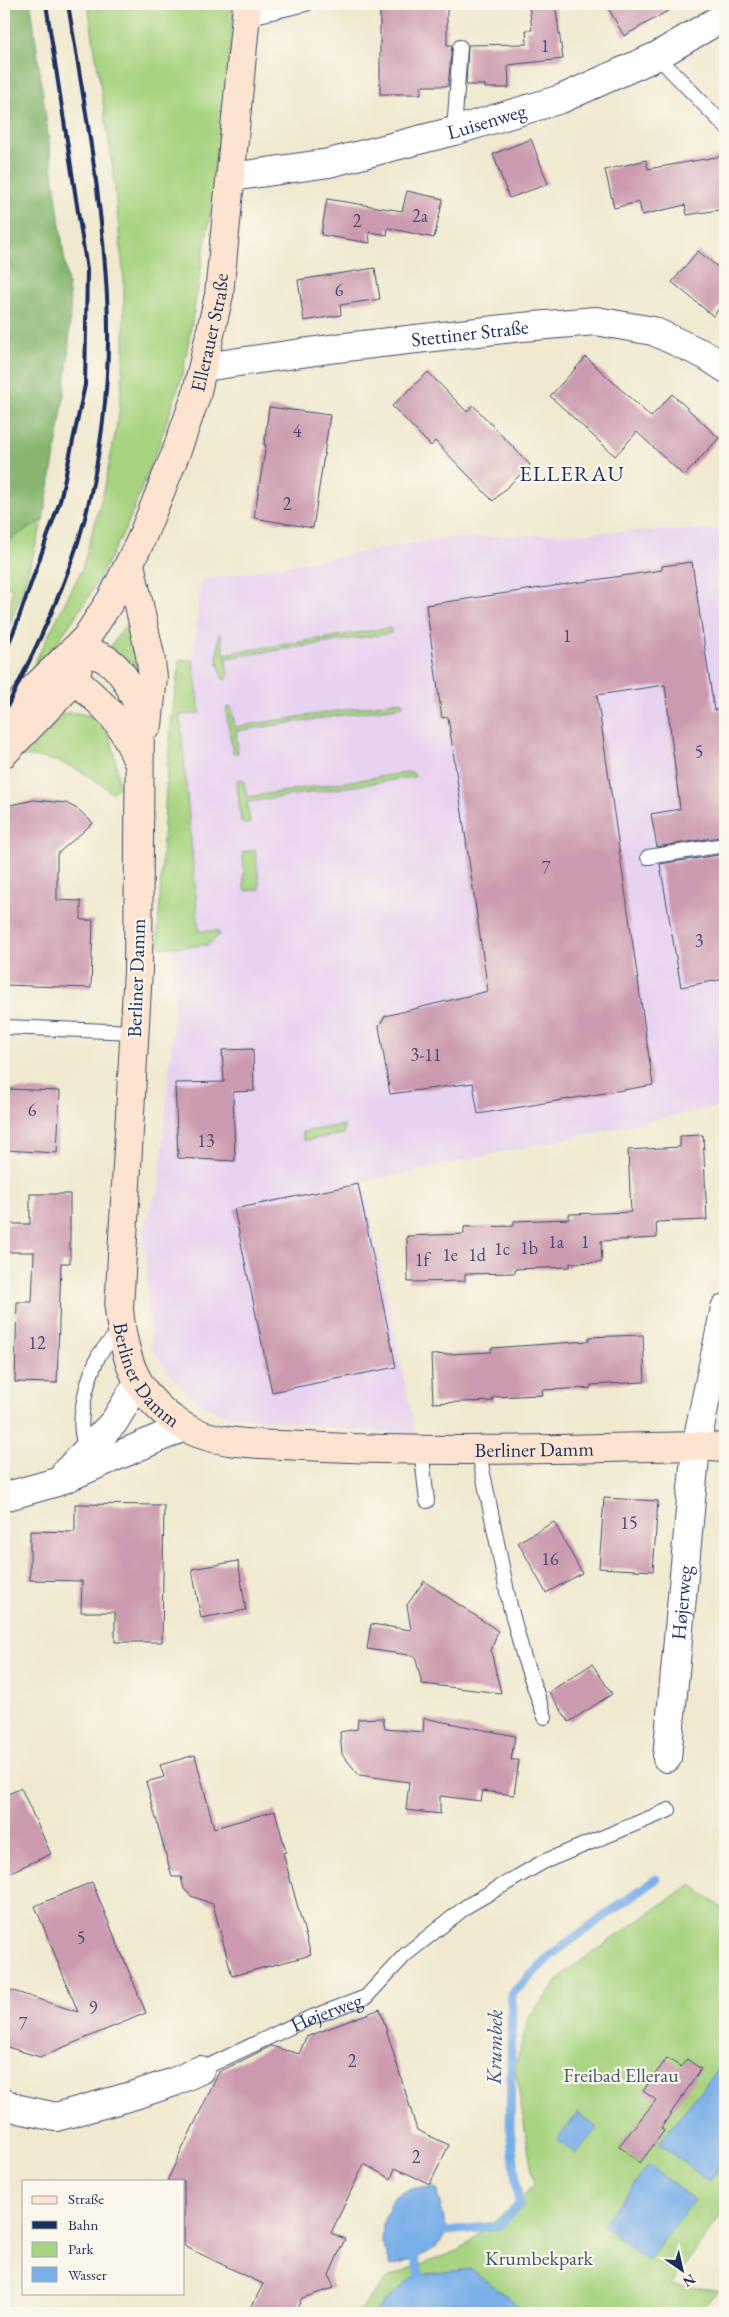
<svg xmlns="http://www.w3.org/2000/svg" width="729" height="2317" font-family="'EB Garamond',serif">
<style>
.built{fill:#e7d2ef}
.green{fill:#a7d380;stroke:#61816f}
.forest{fill:#85b56e;stroke:#507266}
.water{fill:#79afe8;stroke:#4a6fa3}
.lines{fill:none;stroke-linecap:round;stroke-linejoin:round}
.stream{stroke:#79afe8;stroke-width:9}
.building{fill:#cb9aae}
.service-casing{stroke:#3b4b6f;stroke-width:16}
.minor-casing{stroke:#3b4b6f;stroke-width:30}
.secondary-casing{stroke:#3b4b6f;stroke-width:30}
.service{stroke:#fff;stroke-width:14}
.minor{stroke:#fff;stroke-width:28}
.secondary{stroke:#fde4d0;stroke-width:28}
.rail{stroke:#1b2f5e;stroke-width:4}
.labels{text-anchor:middle;dominant-baseline:central;stroke-width:4.5;stroke-linejoin:round;paint-order:stroke}
.number-label{font-size:18px;fill:#474a72}
.street-label{font-size:20px;fill:#1b2f5e;stroke:#fbf7ec}
.park-label{font-size:20px;fill:#3e5866;stroke:#fbf7ec}
.water-label{font-size:21px;font-style:italic;fill:#375587;stroke:#fbf7ec}
.quarter-label{font-size:22px;letter-spacing:1px;fill:#1b2f5e;stroke:#fbf7ec}
</style>
<rect width="100%" height="100%" fill="#fbf7ec"/>
<filter id="ink" filterUnits="userSpaceOnUse"><feTurbulence type="fractalNoise" baseFrequency=".02" numOctaves="2"/><feDisplacementMap in="SourceGraphic" scale="10" xChannelSelector="R" yChannelSelector="G"/><feConvolveMatrix kernelMatrix="1 2 1 2 8 2 1 2 1" color-interpolation-filters="sRGB"/></filter>
<filter id="wash" filterUnits="userSpaceOnUse"><feTurbulence type="fractalNoise" baseFrequency=".0096" numOctaves="4" result="noise"/><feDisplacementMap in="SourceGraphic" scale="20" xChannelSelector="R" yChannelSelector="G"/><feGaussianBlur stdDeviation="1.12" result="paint"/><feColorMatrix in="noise" values="0 0 0 0 0 0 0 0 0 0 0 0 0 0 0 0 0 1.4 0 .05"/><feComposite in="paint" operator="in"/></filter>
<g filter="url(#wash)">
<rect width="100%" height="100%" fill="#f0e9cf"/>
<path class="built" d="M661,530H725V1105L363,1182L416,1436L225,1415L200,1403L170,1374L151,1348L144,1226L159,1187L174,1016L171,718L193,660L201,580L447,538Z"/>
<path class="green" d="M88,4H235L220,158L183,373L158,447L126,528L86,601L56,644L29,674L82,569L104,490L119,414L124,352V281L112,162Z
M43,520L23,589L4,639V606L10,607L12,597L11,587L4,585V543Z
M126,624L130,627L140,672L109,649Z
M390,628L391,633L226,658L228,677L226,680L222,678L217,658L219,634L220,633L224,654Z
M180,659L193,660L200,713L180,715L199,931H218L219,935L208,945L162,948L158,945V932C164,841 165,749 180,659Z
M402,701L403,706L236,731L238,753H233L226,711L227,708L231,707L235,727Z
M66,713C114,710 114,750 119,787L112,793C80,767 55,756 13,756L56,719Z
M411,772L415,775L414,777L247,802L250,822L249,824L241,823L237,780L243,779L247,797Z
M255,850L260,889L247,891L244,888L243,852Z
M344,1125L343,1134L306,1140L303,1139L302,1132Z
M691,1884L725,1910V2209L671,2285L718,2290L700,2313H525L507,2296L470,2269L386,2301L374,2313H356L389,2277L459,2250L518,2202L534,2184L515,2068L529,2017L565,1972Z"/>
<path class="forest" d="M4,4H31L70,301C71,375 56,448 43,520L4,543Z"/>
<path class="water" d="M724,2062L725,2161L709,2182L659,2143Z
M578,2113L597,2128L576,2154L557,2139Z
M649,2165L694,2200L648,2261L602,2225Z
M411,2188H436L447,2231C440,2252 411,2261 391,2266L382,2242L383,2222L394,2197Z
M470,2269L507,2296L525,2313H374L405,2283L420,2275Z"/>
<g class="lines">
<path class="stream" d="M438,2226L447,2231L498,2226L519,2205L510,2129L512,1994L552,1954L656,1879
M412,2251L420,2275L426,2284"/>
</g>
<g id="blocks">
<path class="building" d="M380,4H447V45H452L448,86H421V94H380Z
M529,4H555L563,59L508,65L509,88H485V85H466L468,45L527,44L526,30H532Z
M606,4H680L624,36Z
M531,139L548,184L509,198L493,154Z
M722,156L725,175V209L687,215L685,205L642,215L639,202L614,208L605,170L646,160L648,169Z
M407,191L443,199L434,238L388,228L387,235L369,232L370,243L321,235L327,199L402,211Z
M698,251L725,273V301L713,316L672,282Z
M375,268L380,299L340,305L341,315L304,321L298,280Z
M586,357L651,417L672,394L719,438L684,476L637,432L615,456L550,396Z
M428,372L467,412L473,405L530,465L493,501L435,441L431,446L392,406Z
M269,407L330,415L313,528L254,518L266,445H264Z
M692,562L714,710L725,709V836L657,847L651,814L680,809L665,685L597,695L653,1085L478,1114L473,1083L390,1094L379,1026L385,1016L488,991L448,717L442,718L426,605L662,570V566Z
M34,800L66,803L79,810L93,823L57,854V900L81,901V920H93L91,988L4,985V811L10,805Z
M725,854V979L681,987L660,864Z
M253,1049L254,1091L233,1092L235,1161L178,1158L175,1083L224,1082L222,1050Z
M6,1089L60,1091L57,1153L4,1150Z
M703,1135L707,1220L656,1222L657,1238L601,1241L602,1262L570,1263V1267L515,1269V1273L465,1274V1281L408,1282L407,1236L464,1234V1227L514,1226V1221L569,1219V1214L631,1212L628,1150L680,1147V1136Z
M358,1184L396,1367L272,1392L234,1209Z
M30,1194H70V1263H61L57,1383L15,1382L17,1302H32L34,1252H4V1224H30Z
M643,1335L645,1382L591,1385V1388L542,1390L543,1395L493,1397V1401L433,1403L431,1355L491,1352V1348L589,1341V1337Z
M604,1498L658,1501L653,1571L599,1568Z
M75,1504L164,1505L162,1642H115V1612H81L82,1581L30,1580V1531L75,1532Z
M554,1522L582,1573L546,1593L518,1542Z
M238,1561L246,1610L201,1618L192,1569Z
M424,1581L498,1631L491,1651L501,1693L422,1684L415,1656L367,1649L371,1624L411,1630L407,1605Z
M592,1664L612,1694L569,1722L549,1692Z
M383,1718L385,1729L423,1732L424,1718L515,1736L511,1760H519L514,1795L483,1791L481,1801L440,1796V1814L406,1810L409,1782L359,1775L342,1754L340,1732L357,1729L358,1719Z
M195,1755L214,1828L275,1811L286,1852L283,1853L311,1955L232,1976L213,1904L191,1896L184,1889L181,1877H172L146,1782L164,1777L160,1765Z
M21,1788L51,1854L4,1875V1796Z
M92,1882L146,2013L40,2057L4,2046V1988L78,2012L35,1906Z
M380,2009L417,2130L449,2145L430,2184L395,2168L391,2179L364,2164L331,2233L345,2239L329,2275L334,2288L302,2298L295,2313H263L251,2308L263,2284L184,2246V2181H167L219,2072L271,2046L299,2054L306,2037Z
M667,2058L681,2067L687,2059L701,2069L661,2128L664,2131L640,2163L619,2146L656,2100L643,2091Z"/>
</g>
</g>
<g filter="url(#ink)">
<use href="#blocks" fill-opacity="0" stroke="#3b4b6f" stroke-width="1"/>
<g class="lines">
<defs>
<g id="service">
<path d="M246,18L306,4"/>
<path d="M657,56L725,126"/>
<path d="M454,131L460,47"/>
<path d="M648,857L725,845"/>
<path d="M4,1027L135,1032"/>
<path d="M421,1449L427,1501"/>
<path d="M478,1449L510,1606L524,1658L545,1717"/>
<path d="M90,1451C71,1432 88,1378 98,1357C103,1347 114,1338 121,1330"/>
<path id="s1" d="M200,2070L307,2019L366,1997L405,1955L467,1906L543,1862L669,1810"/>
</g>
<g id="minor">
<path id="s2" d="M232,177L329,163L454,131L561,99L657,56L725,16"/>
<path id="s3" d="M204,367L337,348L522,327L596,321L653,331L707,356L725,368"/>
<path d="M66,1472L114,1422L138,1383"/>
<path d="M4,1497L57,1482L184,1427"/>
<path id="s4" d="M667,1758L696,1446L725,1308"/>
<path d="M4,2103L19,2109L56,2117L135,2095L174,2082L200,2070"/>
</g>
<g id="secondary">
<path d="M130,564L150,655L153,677L148,725"/>
<path id="s5" d="M64,659C70,657 77,653 83,653C116,653 132,686 140,713L138,970L119,1309C124,1361 137,1398 183,1426C215,1446 269,1444 306,1446C436,1453 566,1449 696,1446L725,1448"/>
<path d="M75,680C107,708 121,719 137,760"/>
<path id="s6" d="M4,723L24,698L86,638L112,598L140,542L177,450L196,396L219,295L247,4"/>
<path d="M4,753L75,680L85,639"/>
</g>
</defs>
<use href="#service" class="service-casing"/>
<use href="#minor" class="minor-casing"/>
<use href="#secondary" class="secondary-casing"/>
<use href="#service" class="service"/>
<use href="#minor" class="minor"/>
<use href="#secondary" class="secondary"/>
<path class="rail" d="M4,655L17,623L60,501L85,385L87,270L46,4
M4,713C35,650 67,586 85,518C103,447 111,369 107,296C102,198 84,101 68,4"/>
</g>
</g>
<g class="labels">
<g class="number-label">
<text x="545" y="45">1</text>
<text x="420" y="215">2a</text>
<text x="357" y="220">2</text>
<text x="339" y="289">6</text>
<text x="297" y="430">4</text>
<text x="287" y="503">2</text>
<text x="567" y="635">1</text>
<text x="699" y="751">5</text>
<text x="546" y="867">7</text>
<text x="699" y="940">3</text>
<text x="426" y="1054">3-11</text>
<text x="32" y="1109">6</text>
<text x="206" y="1140">13</text>
<text x="556" y="1241">1a</text>
<text x="585" y="1241">1</text>
<text x="529" y="1247">1b</text>
<text x="502" y="1248">1c</text>
<text x="450" y="1254">1e</text>
<text x="477" y="1254">1d</text>
<text x="422" y="1259">1f</text>
<text x="37" y="1342">12</text>
<text x="629" y="1522">15</text>
<text x="550" y="1558">16</text>
<text x="81" y="1937">5</text>
<text x="93" y="2007">9</text>
<text x="23" y="2023">7</text>
<text x="352" y="2060">2</text>
<text x="416" y="2156">2</text>
</g>
<g class="street-label">
<text stroke="none"><textPath href="#s2" startOffset="261">Luisenweg</textPath></text>
<text stroke="none"><textPath href="#s6" startOffset="450">Ellerauer Straße</textPath></text>
<text stroke="none"><textPath href="#s3" startOffset="268">Stettiner Straße</textPath></text>
<text transform="translate(136 978) rotate(-88)">Berliner Damm</text>
<text stroke="none"><textPath href="#s5" startOffset="779">Berliner Damm</textPath></text>
<text stroke="none"><textPath href="#s5" startOffset="1199">Berliner Damm</textPath></text>
<text stroke="none"><textPath href="#s4" startOffset="156">Højerweg</textPath></text>
<text stroke="none"><textPath href="#s1" startOffset="139">Højerweg</textPath></text>
</g>
<g class="park-label">
<text x="621" y="2075">Freibad Ellerau</text>
<text x="539" y="2258">Krumbekpark</text>
</g>
<g class="water-label">
<text transform="translate(494 2047) rotate(-89)">Krumbek</text>
</g>
<g class="quarter-label">
<text x="572" y="473">ELLERAU</text>
</g>
</g>
<rect width="729" height="2317" fill="none" stroke="#fbf7ec" stroke-width="20"/>
<rect x="22" y="2180" width="162" height="115" fill="#fbf7ec" stroke="#a1a7b3"/>
<rect x="32" y="2196" width="25" height="8" fill="#fde4d0" stroke="#a1a7b3"/>
<text x="68" y="2204" font-size="15" fill="#1b2f5e">Straße</text>
<rect x="32" y="2221" width="25" height="8" fill="#1b2f5e" stroke="#a1a7b3"/>
<text x="68" y="2230" font-size="15" fill="#1b2f5e">Bahn</text>
<rect x="32" y="2242" width="25" height="15" fill="#a7d380" stroke="#a1a7b3"/>
<text x="68" y="2254" font-size="15" fill="#1b2f5e">Park</text>
<rect x="32" y="2267" width="25" height="15" fill="#79afe8" stroke="#a1a7b3"/>
<text x="68" y="2280" font-size="15" fill="#1b2f5e">Wasser</text>
<g transform="translate(682 2270) rotate(146)" stroke="#fbf7ec" stroke-width="4" paint-order="stroke">
<path d="M0-4L9 19L0 12L-9 19Z" fill="#1b2f5e"/>
<text y="-8" font-size="14" font-weight="bold" text-anchor="middle" fill="#1b2f5e">N</text>
</g>
</svg>
